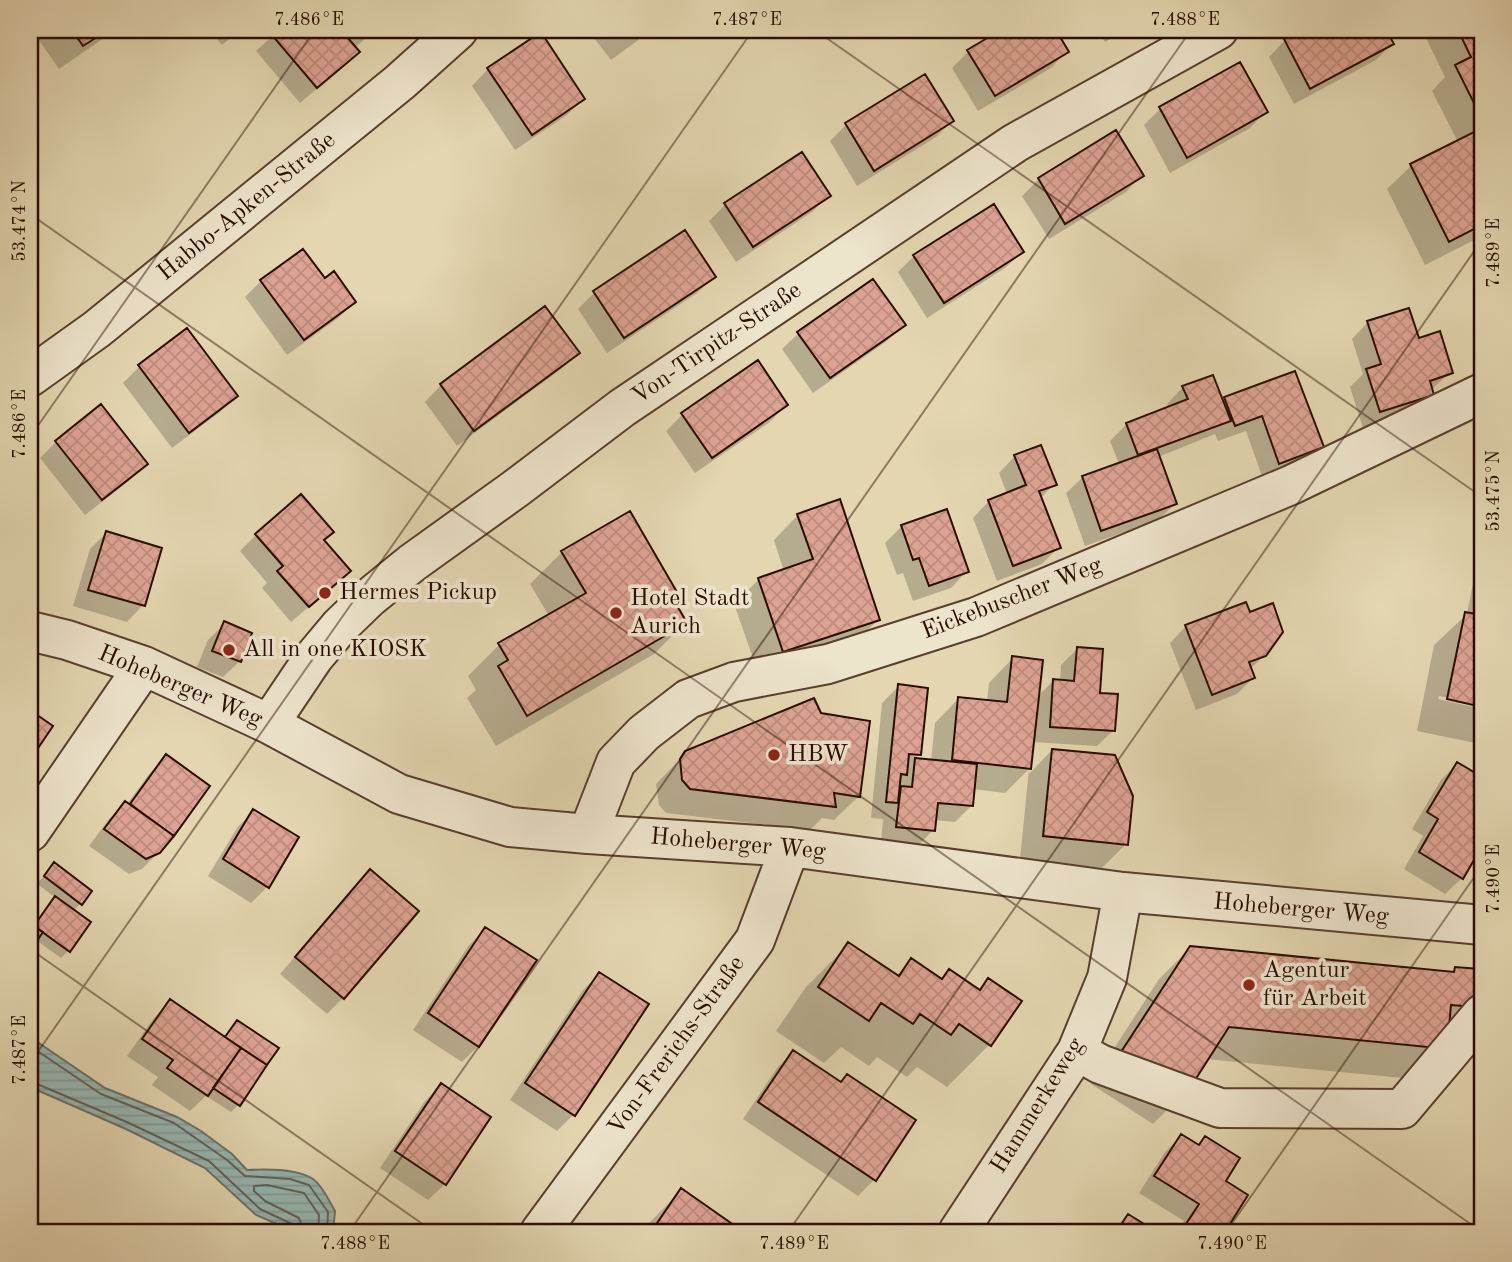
<svg xmlns="http://www.w3.org/2000/svg" width="1512" height="1262" font-family="'Old Standard TT',serif">
<style>
.water{fill:url(#water-rules);stroke:#6b736b;stroke-width:2}
.shadow{fill:#0003}
.lines{fill:none;stroke-linecap:round;stroke-linejoin:round}
.shore{stroke:#60625a;stroke-width:2}
.building{fill:url(#building-cross-hatch);stroke:#290d00;stroke-width:2}
.minor-casing{stroke:#583f2c;stroke-width:42}
.minor{stroke:#ede4cc;stroke-width:38}
.ticks{fill:none;stroke:#290d00;stroke-width:2;stroke-opacity:0.45}
.poi-dot{fill:#8f2418;stroke:#ede4cc;stroke-width:2.5}
.labels{text-anchor:middle;dominant-baseline:central;stroke-width:7;stroke-linejoin:round;paint-order:stroke}
.street-label{font-size:24px;fill:#290d00;stroke:#ede4cc}
.poi-label{font-size:24px;fill:#290d00;stroke:#ede4cc;text-anchor:start}
.neatline{fill:none;stroke:#290d00;stroke-width:2.5}
.ticks-label{font-size:18px;text-anchor:middle;fill:#290d00}
</style>
<defs>
<pattern id="water-rules" width="6" height="5" patternUnits="userSpaceOnUse" patternTransform="scale(1.75)"><rect width="6" height="5" fill="#97b7b3"/><path d="M0 2.5h6" fill="none" stroke="#829c98"/></pattern>
<pattern id="building-cross-hatch" width="8" height="8" patternUnits="userSpaceOnUse" patternTransform="scale(1.75)"><rect width="8" height="8" fill="#dda392"/><path d="M0 0l8 8M0 8l8-8" fill="none" stroke="#be8b7c"/></pattern>
</defs>
<rect width="100%" height="100%" fill="#e3d6b1"/>
<filter id="stains"><feTurbulence type="fractalNoise" baseFrequency=".00286" numOctaves="4"/><feColorMatrix values="0 0 0 0 .2 0 0 0 0 .09 0 0 0 0 .02 0 0 0 .5 -.17"/></filter>
<radialGradient id="worn" r=".72"><stop offset=".6" stop-color="#630" stop-opacity="0"/><stop offset="1" stop-color="#630" stop-opacity=".3"/></radialGradient>
<path class="water" d="M30,1037L105,1088L177,1117L201,1131L232,1154L247,1170C265,1169 298,1169 313,1179C323,1186 329,1201 335,1211L333,1232H295L256,1215L205,1168L126,1129L30,1087Z"/>
<path class="shadow" d="M32,30H112L104,38L59,69Z
M209,30H240L222,45Z
M279,30H376L354,48L358,52L341,68L300,103L256,51Z
M588,30H652L611,60Z
M1005,30H1054L1067,51L1051,68L978,111L952,68L968,52Z
M1097,30H1127L1105,42Z
M1305,30H1384L1392,44L1376,60L1294,104L1269,57L1285,40Z
M1422,30H1482V236L1425,265L1387,189L1412,165L1458,142L1432,91L1445,77Z
M488,69L583,99L567,115L515,150L472,86Z
M925,76L952,121L936,137L857,186L830,141L846,125Z
M1160,109L1266,112L1250,128L1170,173L1144,125Z
M1116,133L1142,175L1126,192L1049,239L1022,196L1039,179Z
M828,196L812,212L736,262L709,221L725,205Z
M685,233L714,277L697,293L607,353L578,309L594,293Z
M1022,252L1005,268L927,318L898,272L914,256Z
M261,281H324L354,302L338,318L287,355L245,297Z
M544,309L577,352L561,369L457,446L425,402L441,385Z
M1368,322L1418,341L1451,372L1431,390L1432,395L1416,411L1363,428L1350,387L1363,374L1352,339Z
M903,325L887,341L813,393L782,349L799,333Z
M139,367L236,396L220,412L172,448L123,383Z
M1294,373L1322,447L1305,463L1263,479L1246,431L1218,441L1215,434L1158,457L1175,504L1158,520L1085,546L1066,493L1083,477L1119,464L1110,441L1127,424L1169,408L1167,404L1183,387L1222,402Z
M786,405L770,422L695,473L666,431L682,415Z
M56,442L146,463L130,480L85,515L40,458Z
M1015,456L1054,484L1040,499L1059,547L1042,564L997,581L973,518L989,501L1007,494L999,473Z
M629,514L679,599L674,604L685,623L654,654L496,746L467,698L476,690L468,676L499,645L549,616L530,584L562,552Z
M798,515L878,620L853,644L759,675L734,604L759,579L784,571L774,540Z
M902,526L967,571L951,588L913,601L903,573L897,575L885,543Z
M106,533L143,605L127,622L73,606L90,549Z
M256,535L322,541L332,587L291,622L262,588L267,583L240,551Z
M1482,558V705L1439,696L1438,699L1482,709L1480,744L1417,731L1434,645L1467,614L1477,563Z
M224,624L240,661L223,677L197,667L208,640Z
M1186,626L1265,655L1250,669L1253,678L1237,694L1196,710L1170,643Z
M1077,649L1114,730L1097,746L1032,742L1029,774L1052,750L1126,844L1102,868L1020,859L1029,769L1005,793L973,789L971,806L955,822L934,820L933,830L917,847L881,843L883,819L871,818L882,703L899,686L920,754L915,759L931,761L935,723L959,698L987,701L989,683L1013,658L1037,697L1053,681L1060,682L1061,665Z
M686,753L859,796L834,820L822,818L810,830L666,813L659,805L656,784Z
M166,757L207,786L159,852L142,869L129,874L89,846L109,819L125,803L127,804L150,773Z
M1457,764L1482,779V829L1479,834L1482,836V843L1462,878L1445,894L1404,869L1423,836L1412,829L1441,780Z
M253,811L267,887L251,903L208,876L237,828Z
M54,864L80,904L73,911L69,950L61,958L36,940L30,948V931L56,898L37,884Z
M370,871L343,998L327,1014L280,974Z
M486,929L478,1046L462,1062L413,1030L469,945Z
M849,944L896,976L911,960L940,980L949,971L978,991L989,980L990,1044L947,1087L917,1067L907,1077L877,1057L869,1066L841,1047L824,1063L776,1031L806,987Z
M1190,948L1450,974L1455,969L1474,1006L1413,1079L1206,1059L1184,1093L1153,1124L1091,1084L1159,979Z
M599,974L647,1005L573,1115L557,1131L510,1100L583,990Z
M170,1002L224,1038L237,1022L276,1049L238,1105L231,1112L206,1096L190,1111L152,1085L158,1077L127,1056L154,1018Z
M793,1052L874,1180L858,1196L743,1119L777,1068Z
M441,1085L445,1184L428,1200L380,1168L425,1101Z
M1181,1136L1197,1146L1205,1138L1224,1182L1246,1196L1223,1232H1177L1184,1221L1139,1193L1165,1152Z
M682,1190L735,1228L733,1232H643L650,1222Z
M1128,1216L1153,1232H1112Z"/>
<g class="lines">
<path class="shore" d="M30,1046L101,1094L174,1123L227,1160L245,1176L290,1179L309,1185L328,1212L327,1232
M30,1081L129,1123L209,1161L260,1209L292,1224L295,1232
M304,1232L299,1218L265,1201L254,1191V1186L267,1185L304,1193L319,1215L318,1232"/>
</g>
<path class="building" d="M72,30H108L83,46Z
M276,30H341L360,52L317,88L271,34Z
M1001,30H1056L1069,52L995,96L967,50Z
M1301,30H1386L1394,44L1310,89L1284,39Z
M1458,30H1482V119L1455,65L1471,57Z
M541,32L585,99L532,135L487,68Z
M1240,62L1268,112L1187,158L1159,107Z
M925,74L954,121L874,171L845,123Z
M1482,128V225L1449,242L1410,164Z
M1116,130L1144,176L1065,224L1038,178Z
M802,152L831,196L753,247L724,203Z
M994,204L1024,252L944,303L913,255Z
M685,230L716,277L624,338L593,291Z
M303,249L325,278L334,271L356,302L304,340L260,280Z
M873,279L906,325L830,378L797,332Z
M545,306L580,353L474,431L440,384Z
M1409,308L1419,338L1440,331L1453,373L1430,381L1434,395L1380,412L1366,369L1381,364L1367,321Z
M187,328L238,396L189,433L138,365Z
M758,360L788,405L712,458L681,413Z
M1295,371L1324,447L1279,464L1262,416L1235,426L1224,397Z
M1213,375L1231,421L1138,455L1126,423L1188,399L1182,386Z
M101,404L148,464L102,500L55,441Z
M1041,445L1057,485L1039,491L1061,548L1013,566L988,500L1026,485L1014,455Z
M1157,449L1177,504L1101,531L1082,476Z
M301,494L334,532L324,540L351,571L309,607L277,571L283,566L255,534Z
M840,499L880,620L783,652L758,578L813,559L797,514Z
M947,509L969,572L929,586L919,558L913,560L901,525Z
M630,511L681,599L675,602L687,623L527,716L498,666L508,660L498,643L586,593L561,551Z
M106,531L162,548L145,606L88,590Z
M1246,602L1250,612L1273,603L1283,632L1266,656L1249,662L1255,678L1212,695L1185,625Z
M1465,612L1482,615V707L1447,699Z
M224,621L252,633L241,662L212,651Z
M1077,647L1103,649L1100,693L1118,694L1115,731L1050,727L1053,679L1074,681Z
M1012,656L1043,660L1031,769L952,760L958,697L1007,702Z
M898,684L928,688L921,755L909,754L907,775L901,774L898,803L886,802Z
M814,698L821,713L870,721L860,797L834,793L836,807L690,789L682,780L680,759L685,751Z
M30,710L53,726L30,760Z
M1052,749L1115,755L1133,796L1128,845L1043,836Z
M166,754L210,786L174,836L130,804Z
M915,758L977,764L973,806L938,803L935,831L896,827L901,786L912,787Z
M1457,762L1482,777V846L1463,879L1419,852L1438,819L1427,812Z
M125,801L174,836L160,853L146,859L104,829Z
M253,809L299,837L269,888L223,859Z
M54,862L92,891L82,905L44,876Z
M370,869L419,911L344,999L295,957Z
M55,896L91,922L70,952L34,926Z
M34,926L43,932L30,951V932Z
M485,927L537,960L479,1047L428,1013Z
M848,942L899,976L911,958L942,979L949,969L980,990L988,978L1022,1001L991,1046L959,1024L951,1035L920,1014L913,1024L881,1003L869,1021L818,987Z
M1190,946L1454,972L1455,967L1480,969L1476,1007L1451,1005L1447,1049L1229,1027L1186,1094L1121,1052Z
M599,972L649,1004L575,1116L525,1083Z
M170,999L241,1048L208,1096L167,1068L173,1060L142,1039Z
M237,1020L279,1048L267,1065L225,1037Z
M241,1048L267,1065L240,1106L213,1088Z
M793,1050L841,1082L847,1074L916,1120L876,1181L758,1102Z
M441,1083L491,1117L446,1185L395,1151Z
M1181,1134L1199,1145L1205,1136L1240,1158L1226,1181L1248,1195L1225,1232H1192L1184,1227L1199,1204L1154,1176Z
M681,1188L738,1228L735,1232H651Z
M1128,1214L1157,1232H1116Z"/>
<g class="lines">
<defs>
<path id="minor" d="M30,377L97,329L400,82L458,30
M30,631L67,640L144,666L269,724L399,794L510,827L588,834L790,847L1123,892L1482,925
M269,724L314,657L340,626L369,598L412,563L515,489L622,408L1015,143L1218,30
M30,832L144,666
M588,834L616,762L644,733L688,699L734,682L828,664L976,617L1291,485L1482,393
M1077,1051L1100,1064L1220,1108L1402,1109L1482,1014
M540,1232L755,940L790,847
M958,1232L1077,1051L1107,978L1123,892"/>
</defs>
<use href="#minor" class="minor-casing"/>
<use href="#minor" class="minor"/>
</g>
<path class="ticks" d="M815,30L1482,497M30,214L1482,1232M30,437L315,30M30,949L434,1232M30,1063L753,30M349,1232L1191,30M788,1232L1482,240M1226,1232L1482,866"/>
<g class="poi-dot">
<circle cx="325" cy="593" r="7"/>
<circle cx="616" cy="613" r="7"/>
<circle cx="229" cy="650" r="7"/>
<circle cx="774" cy="755" r="7"/>
<circle cx="1249" cy="985" r="7"/>
</g>
<g class="labels">
<g class="street-label">
<text transform="translate(247 207) rotate(-39)">Habbo-Apken-Straße</text>
<text transform="translate(717 344) rotate(-34)">Von-Tirpitz-Straße</text>
<text transform="translate(1012 599) rotate(-21)">Eickebuscher Weg</text>
<text transform="translate(180 687) rotate(23)">Hoheberger Weg</text>
<text transform="translate(738 845) rotate(5)">Hoheberger Weg</text>
<text transform="translate(1301 910) rotate(5)">Hoheberger Weg</text>
<text transform="translate(677 1046) rotate(-54)">Von-Frerichs-Straße</text>
<text transform="translate(1038 1106) rotate(-58)">Hammerkeweg</text>
</g>
<g class="poi-label">
<text x="339" y="593">Hermes Pickup</text>
<text x="630" y="599">Hotel Stadt<tspan x="630" dy="28">Aurich</tspan></text>
<text x="243" y="650">All in one KIOSK</text>
<text x="788" y="755">HBW</text>
<text x="1263" y="971">Agentur<tspan x="1263" dy="28">für Arbeit</tspan></text>
</g>
</g>
<rect width="1512" height="1262" fill="none" stroke="#e3d6b1" stroke-width="77"/>
<rect x="38" y="38" width="1436" height="1186" class="neatline"/>
<g class="ticks-label">
<text x="309" y="25">7.486°E</text>
<text x="747" y="25">7.487°E</text>
<text x="1185" y="25">7.488°E</text>
<text transform="translate(19 221) rotate(-90)" y="6">53.474°N</text>
<text transform="translate(1493 253) rotate(-90)" y="6">7.489°E</text>
<text transform="translate(19 424) rotate(-90)" y="6">7.486°E</text>
<text transform="translate(1493 491) rotate(-90)" y="6">53.475°N</text>
<text transform="translate(1493 879) rotate(-90)" y="6">7.490°E</text>
<text transform="translate(19 1050) rotate(-90)" y="6">7.487°E</text>
<text x="355" y="1249">7.488°E</text>
<text x="794" y="1249">7.489°E</text>
<text x="1232" y="1249">7.490°E</text>
</g>
<rect width="100%" height="100%" filter="url(#stains)"/>
<rect width="100%" height="100%" fill="url(#worn)"/>
</svg>
